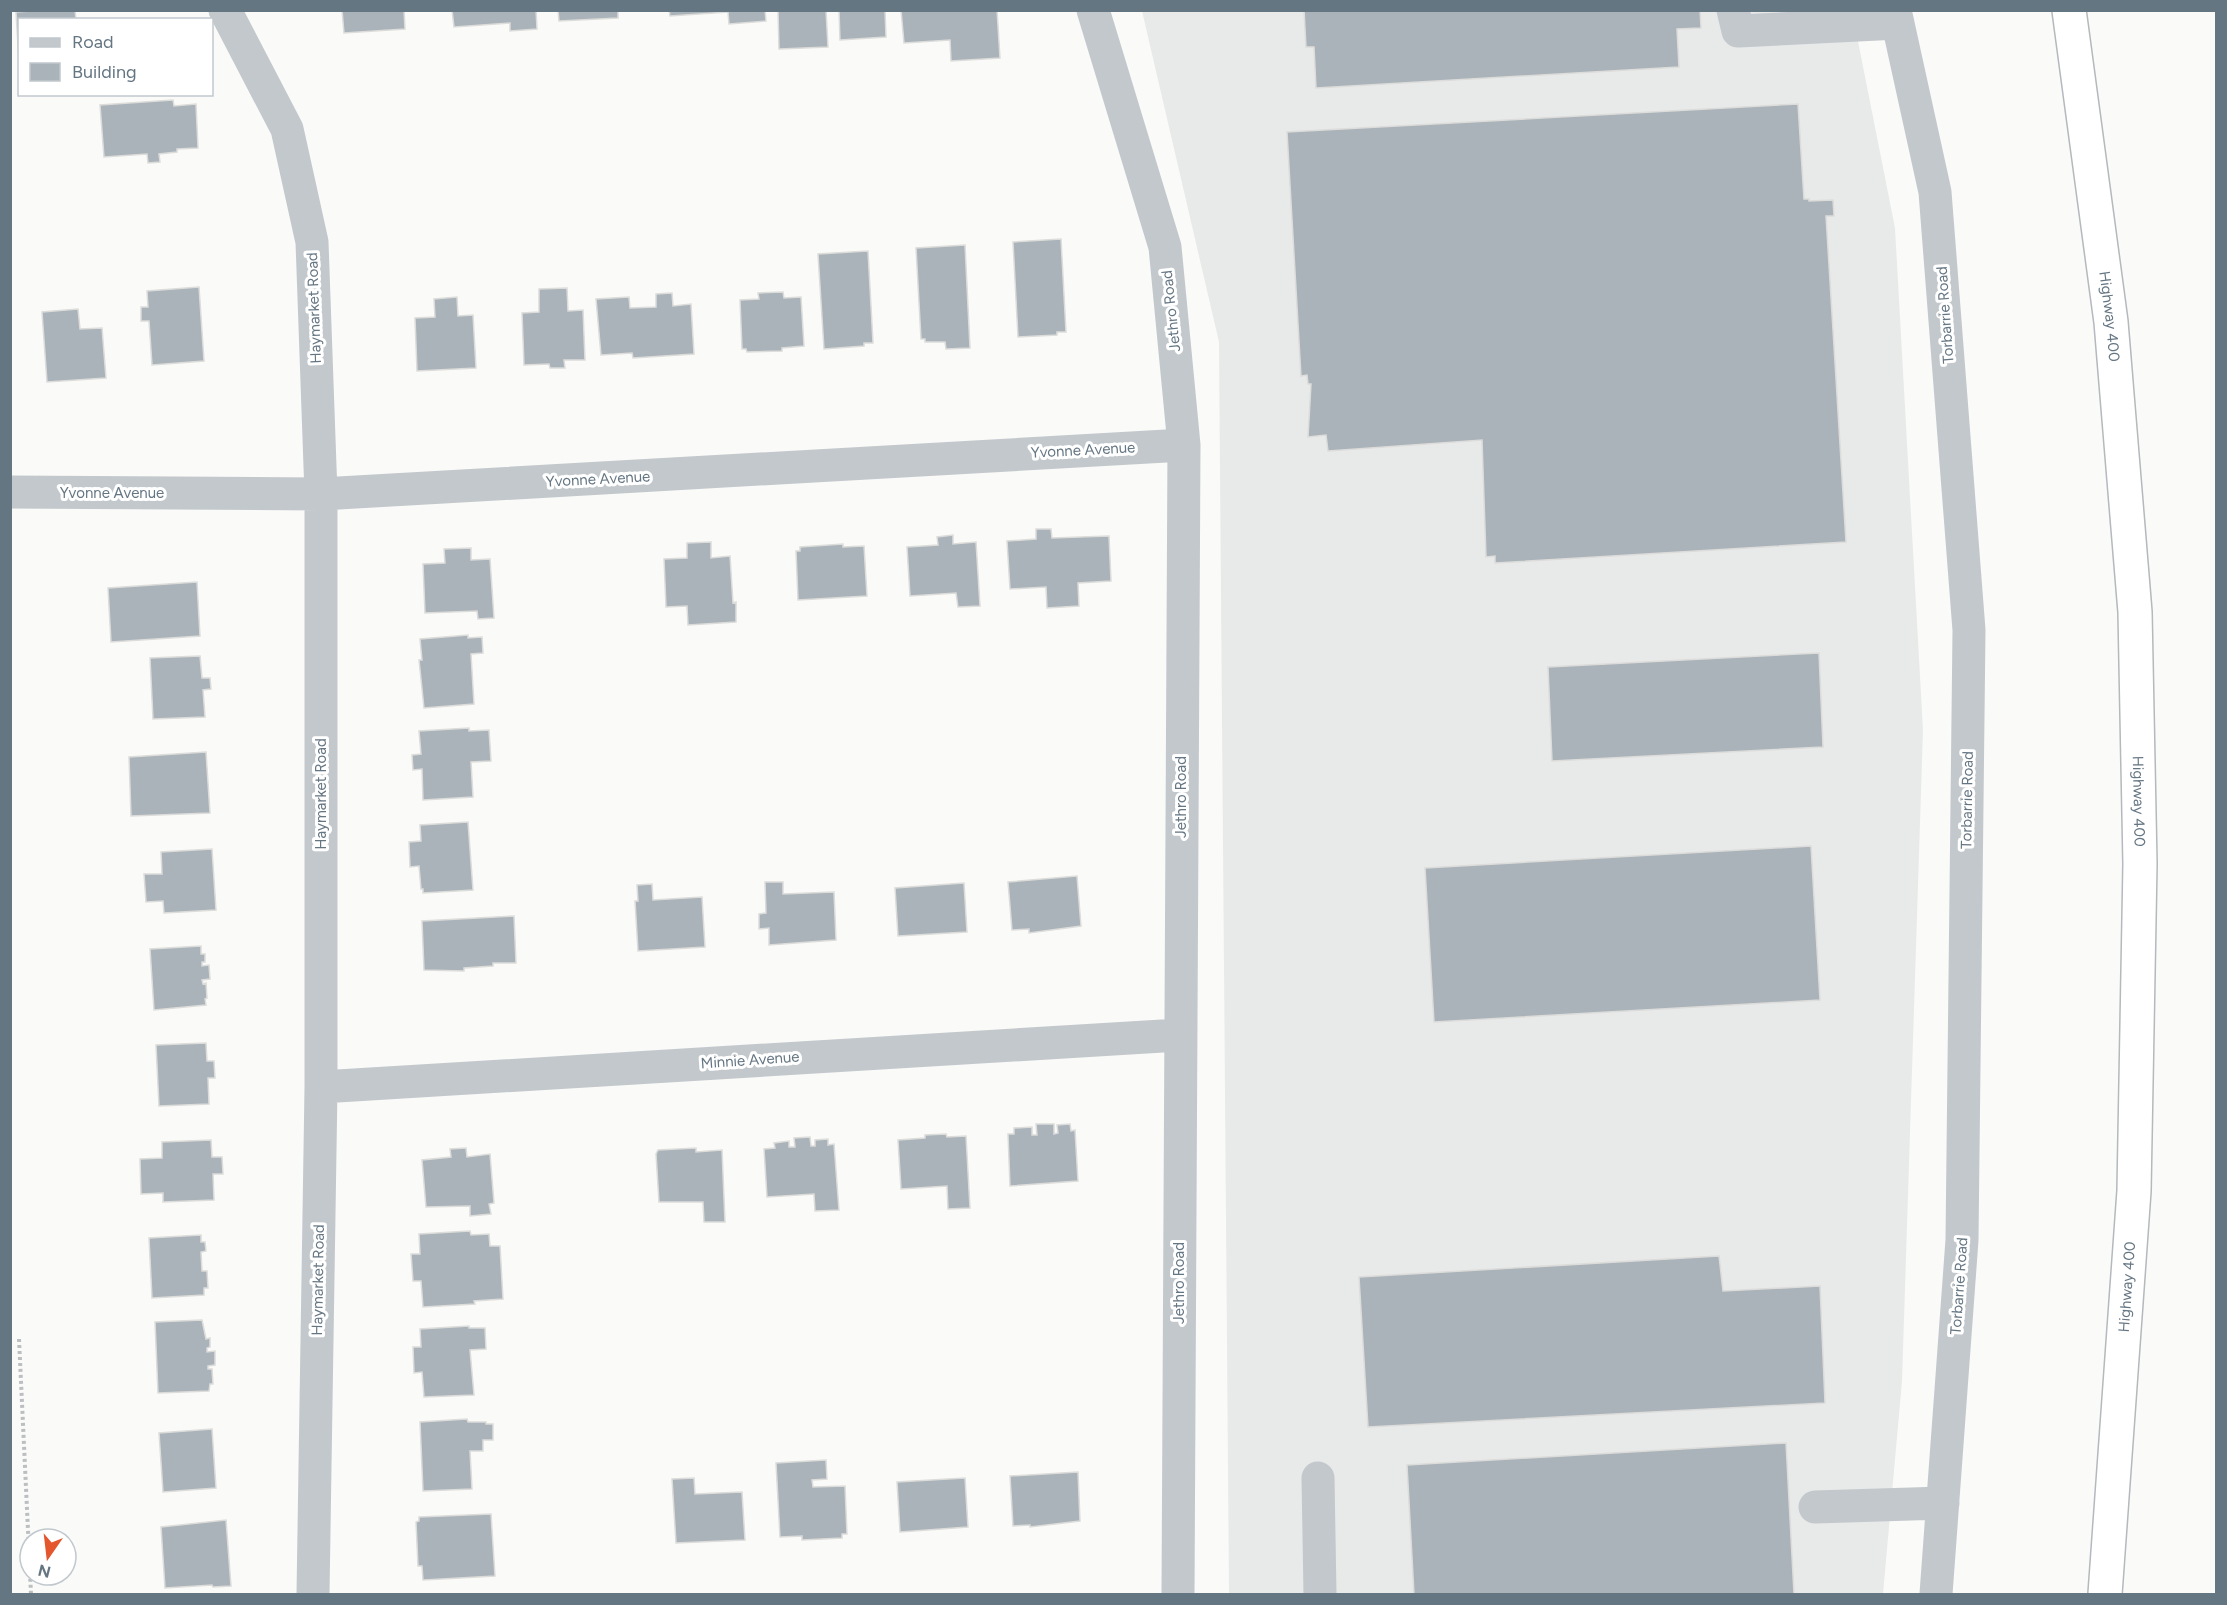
<svg xmlns="http://www.w3.org/2000/svg" width="2227" height="1605" font-family="Figtree,sans-serif">
<style>
.built{fill:#e8e9e9}
.building{fill:#aab3b9;stroke:#dcdcda;stroke-width:1.5}
.lines{fill:none;stroke-linecap:round;stroke-linejoin:round}
.highway-casing{stroke:#b4b9bd;stroke-width:36}
.path{stroke:#bbbfc2;stroke-width:4;stroke-dasharray:3 3;stroke-linecap:butt}
.minor{stroke:#c3c8cc;stroke-width:33}
.highway{stroke:#fff;stroke-width:33}
.labels{text-anchor:middle;dominant-baseline:central;stroke-width:6;stroke-linejoin:round;paint-order:stroke}
.street-label{font-size:15px;fill:#657683;stroke:#fff}
</style>
<rect width="100%" height="100%" fill="#fafaf8"/>
<path class="built" d="M1142,11H1852L1895,228L1923,730L1902,1381L1883,1594H1229L1219,342Z"/>
<path class="building" d="M46,10H75L76,20H20L19,62L16,12Z
M342,10H404L405,29L344,33Z
M452,10H536L537,29L510,31V23L454,27Z
M558,10H618V18L559,21Z
M669,10H765L766,21L729,24L728,12L670,16Z
M778,10H826L828,47L779,49Z
M839,10H885L886,37L840,40Z
M901,10H997L1000,58L951,61L950,40L904,43Z
M1304,10H1700L1701,28L1677,29L1679,67L1316,88L1314,47H1306Z
M173,100L174,106L196,104L198,148L177,149V152L159,154L160,162L148,163L147,154L104,157L100,105Z
M1798,104L1804,199H1809V201L1833,200L1834,216H1826L1846,542L1495,563V556L1486,557L1482,440L1328,451L1326,435L1308,437L1311,384H1308L1307,375L1301,376L1287,132Z
M1061,239L1066,332H1057V335L1018,337L1013,242Z
M965,245L970,348L946,349L945,342H925V339H921L916,248Z
M868,251L873,343H864V346L824,349L818,254Z
M199,287L204,361L152,365L149,321H141V307H148L147,291Z
M567,288L568,311L583,310L585,360H564L565,368H550L549,364L524,365L522,313L539,312V289Z
M783,292L784,298L801,297L804,346L782,348V351L747,352L746,349H742L740,300L759,299L758,293Z
M672,293L673,306L691,304L694,354L633,358L632,353L601,355L596,299L629,297L630,308L656,307V294Z
M457,297L458,316L473,315L476,368L417,371L415,318L435,317L434,299Z
M78,309L80,329L102,328L106,378L47,382L42,312Z
M1036,529H1051L1052,538L1109,536L1111,581L1078,583L1079,606L1047,608L1046,587L1010,589L1007,541L1036,539Z
M953,535V544L976,542L980,606L958,607L956,593L910,596L907,547L938,545L937,537Z
M711,542V558L730,556L733,603L736,602V622L688,625L687,606L666,607L664,559L687,558V543Z
M843,544V547L864,546L867,596L798,600L796,551H800V547Z
M471,548V560L490,559L494,618L478,619L477,611L425,613L423,564L445,563L444,549Z
M197,582L200,636L111,642L108,588Z
M468,635V638L482,637L483,653L471,654L474,704L424,708L419,660H422L420,639Z
M1819,653L1823,747L1552,761L1548,667Z
M200,656L202,678H210L211,689L203,690L205,717L153,719L150,658Z
M469,728V731L489,730L491,761L471,762L473,797L423,800L422,769L413,770L412,755L421,754L419,731Z
M206,752L210,813L131,816L129,757Z
M468,822L473,890L423,893V889H421L419,866L410,867L409,842L421,841L420,825Z
M1811,846L1820,1000L1434,1022L1425,868Z
M212,849L216,910L164,913L163,901L146,902L144,874H162L161,852Z
M1077,876L1081,926L1029,933V929L1012,930L1008,882Z
M765,882H783V894L834,892L836,940L769,945V928L759,929V914L766,913Z
M964,883L967,932L898,936L895,888Z
M652,884L653,900L702,897L705,947L638,951L635,901H638L637,885Z
M514,916L516,963H493V966L464,968V971L424,970L422,921Z
M201,946V954H205V962H202V966L209,965L210,979L202,980L203,984L206,983L207,998L205,999L206,1005L154,1010L150,949Z
M206,1043L207,1061H214L215,1078H208L209,1104L159,1106L156,1045Z
M1036,1124H1054V1134L1058,1133L1057,1125L1070,1124L1071,1131L1075,1130L1078,1181L1010,1186L1008,1134H1014V1128L1032,1127V1135H1037Z
M946,1134L947,1137L966,1136L970,1208L948,1209L947,1186L901,1189L898,1140L925,1138V1135Z
M810,1137L811,1146H815V1140L828,1139V1145L834,1144L839,1210L815,1211L814,1194L767,1197L764,1149L775,1148L774,1143L789,1141V1147H795L794,1138Z
M211,1140L212,1157H222L223,1174H213L214,1200L163,1202V1193L141,1194L140,1159L162,1158V1142Z
M466,1148L467,1157L490,1154L494,1203L489,1204L491,1214L470,1216V1206L426,1207L422,1160L451,1157L450,1149Z
M696,1148V1152L722,1150L725,1222H704L703,1202H659L656,1154L658,1150Z
M470,1231L471,1235L489,1234L490,1246H500L503,1299L474,1301L475,1304L423,1307L421,1281H413L411,1254H420L419,1234Z
M201,1235V1242H205L206,1251L201,1252L202,1271H207L208,1288H204V1295L152,1298L149,1238Z
M1719,1256L1723,1291L1820,1286L1825,1403L1368,1427L1359,1277Z
M202,1320L206,1339L210,1338V1347L207,1348V1352L215,1351V1365L208,1366V1369H212L213,1384H210L209,1391L158,1393L155,1322Z
M469,1326V1328H485L486,1349L470,1350L474,1395L424,1397L422,1372L414,1373L413,1347H421L420,1329Z
M467,1419L468,1422H486V1424H493V1440H483V1451H470L472,1489L423,1491L420,1422Z
M212,1429L216,1488L163,1492L159,1433Z
M1786,1443L1794,1594H1414L1407,1465Z
M826,1460L827,1479L812,1480L813,1487L845,1486L847,1534H842V1538L802,1540V1536L780,1537L776,1463Z
M1078,1472L1080,1521L1030,1527V1525L1013,1526L1010,1476Z
M694,1478L695,1494L742,1492L745,1540L676,1543L672,1479Z
M965,1478L968,1527L900,1532L897,1482Z
M491,1514L495,1576L423,1580L422,1566H418L416,1522L419,1521V1517Z
M226,1520L231,1586L213,1587L212,1585L165,1588L161,1527Z"/>
<g class="lines">
<defs>
<g id="highway">
<path id="s1" d="M2069,10L2111,322L2135,612L2140,864L2134,1191L2105,1594"/>
</g>
</defs>
<use href="#highway" class="highway-casing"/>
<path class="path" d="M19,1339L31,1594"/>
<path class="minor" d="M225,10L287,129L312,242L321,494V1087L313,1594
M1093,10L1165,247L1184,445L1178,1594
M1733,10L1738,31L1898,23
M1895,10L1935,192L1969,630L1962,1240L1936,1594
M10,492L321,494L1184,445
M321,1087L1179,1035
M1318,1478L1320,1594
M1815,1507L1943,1503"/>
<use href="#highway" class="highway"/>
</g>
<g class="labels">
<g class="street-label">
<text transform="translate(314 308) rotate(-92)">Haymarket Road</text>
<text transform="translate(1171 311) rotate(-96)">Jethro Road</text>
<text transform="translate(1945 315) rotate(-94)">Torbarrie Road</text>
<text stroke="none"><textPath href="#s1" startOffset="309">Highway 400</textPath></text>
<text transform="translate(1083 450) rotate(-3)">Yvonne Avenue</text>
<text transform="translate(598 479) rotate(-3)">Yvonne Avenue</text>
<text x="112" y="493">Yvonne Avenue</text>
<text transform="translate(321 794) rotate(-90)">Haymarket Road</text>
<text transform="translate(1181 797) rotate(-90)">Jethro Road</text>
<text transform="translate(1967 800) rotate(-89)">Torbarrie Road</text>
<text stroke="none"><textPath href="#s1" startOffset="795">Highway 400</textPath></text>
<text transform="translate(750 1060) rotate(-4)">Minnie Avenue</text>
<text transform="translate(318 1280) rotate(-89)">Haymarket Road</text>
<text transform="translate(1179 1283) rotate(-90)">Jethro Road</text>
<text transform="translate(1959 1286) rotate(-86)">Torbarrie Road</text>
<text transform="translate(2127 1287) rotate(-86)">Highway 400</text>
</g>
</g>
<rect width="2227" height="1605" fill="none" stroke="#657683" stroke-width="24"/>
<rect x="18" y="18" width="195" height="78" fill="#ffffff" stroke="#c1c8cd" stroke-width="1.5"/>
<rect x="30" y="38" width="30" height="9" fill="#c3c8cc" stroke="#c1c8cd" stroke-width="1.5"/>
<text x="72" y="48" font-size="18" fill="#657683">Road</text>
<rect x="30" y="63" width="30" height="18" fill="#aab3b9" stroke="#c1c8cd" stroke-width="1.5"/>
<text x="72" y="78" font-size="18" fill="#657683">Building</text>
<g transform="translate(48 1557) rotate(194)"><circle r="28" fill="#ffffff" stroke="#c1c8cd" stroke-width="1.5"/>
<path d="M0-4.5L10 22L0 15L-10 22Z" fill="#e4572e"/>
<text y="-9" font-size="16" font-weight="bold" text-anchor="middle" fill="#657683">N</text>
</g>
</svg>
